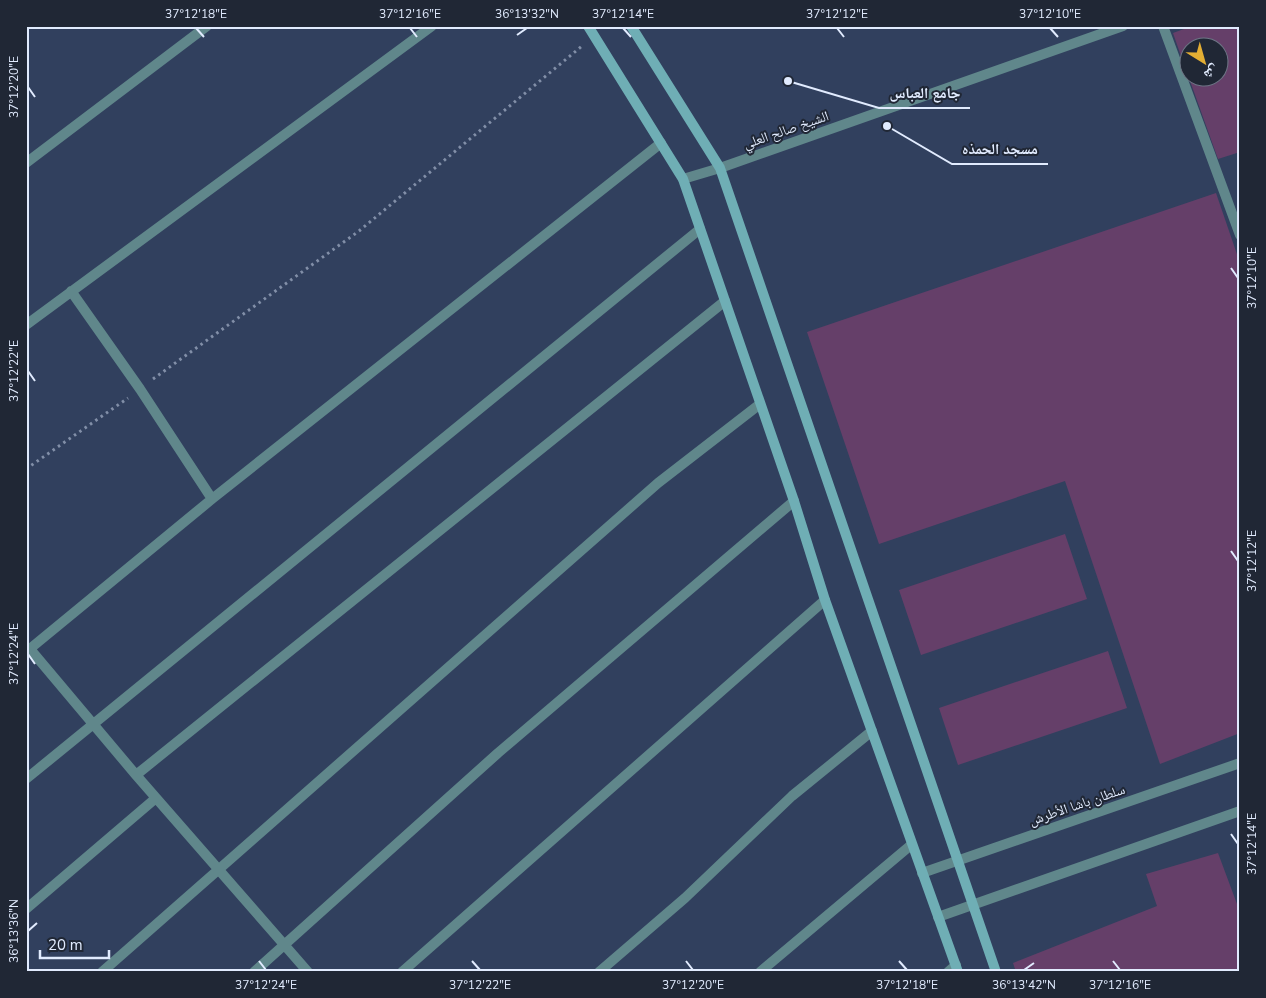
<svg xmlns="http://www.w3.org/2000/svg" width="1266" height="998" font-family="'Nunito Sans','Noto Naskh Arabic',sans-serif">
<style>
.grass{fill:#653f69}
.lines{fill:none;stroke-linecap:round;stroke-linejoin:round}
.path{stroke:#828fa8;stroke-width:3;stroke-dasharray:2.5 4;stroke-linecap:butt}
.street{stroke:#60878b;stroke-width:10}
.secondary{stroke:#6faeb5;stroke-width:10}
.ticks{fill:none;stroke:#e1ebfe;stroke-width:2}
.labels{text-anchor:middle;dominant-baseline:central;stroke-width:4;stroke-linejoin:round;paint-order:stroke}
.street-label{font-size:14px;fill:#e1ebfe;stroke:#202735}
.leader{fill:none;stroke:#e1ebfe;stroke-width:2}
.callout-dot{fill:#e1ebfe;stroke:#202735;stroke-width:2}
.callout-label{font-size:15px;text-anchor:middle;font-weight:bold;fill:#e1ebfe;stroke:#202735;stroke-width:4;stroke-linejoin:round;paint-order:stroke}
.neatline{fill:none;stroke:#e1ebfe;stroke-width:2}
.ticks-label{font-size:12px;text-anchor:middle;fill:#e1ebfe}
</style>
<rect width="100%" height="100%" fill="#31405e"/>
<path class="grass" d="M1192,26H1240V152L1218,159L1189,78H1218V48H1188V76L1173,33Z
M1216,193L1240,263V733L1160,764L1065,481L879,544L807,332Z
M1065,534L1087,599L921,655L899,590Z
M1108,651L1127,708L958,765L939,708Z
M1218,853L1240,912V972H1016L1013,963L1157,906L1146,874Z"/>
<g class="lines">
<path class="path" d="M153,379L359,231L582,46
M26,469L128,398"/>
<path class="street" d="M1163,26L1240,235
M26,163L207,26
M683,179L720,168L1123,26
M71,291L140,389L212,499
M26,325L432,26
M30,649L136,775L308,972
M26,652L212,499L661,143
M136,775L725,301
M26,779L700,229
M922,873L1240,763
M26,909L156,798
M938,917L1240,811
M102,972L658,483L760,404
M254,972L498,753L794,501
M402,972L825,600
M599,972L685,898L792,796L872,731
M760,972L911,845
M948,972L956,965"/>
<path class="secondary" d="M588,26L683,179L794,501L825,600L958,972
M631,26L720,168L996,972"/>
</g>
<path class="ticks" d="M196,28L204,37M410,28L417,37M623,28L631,37M837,28L844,37M1050,28L1058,37M517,35L527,28M28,87L35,97M1231,268L1238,278M28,371L35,381M1231,551L1238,561M28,654L35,664M1231,834L1238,844M28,931L37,923M259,961L266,970M472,961L480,970M686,961L693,970M899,961L907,970M1113,961L1120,970M1024,970L1034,963"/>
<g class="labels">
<g class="street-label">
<text transform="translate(786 130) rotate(-19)">الشيخ صالح العلي</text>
<text transform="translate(1077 805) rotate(-19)">سلطان باشا الأطرش</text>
</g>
</g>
<path class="leader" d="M788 81L879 108H970M887 126L952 164H1048"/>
<g class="callout-dot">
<circle cx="788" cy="81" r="5"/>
<circle cx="887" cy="126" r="5"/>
</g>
<g class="callout-label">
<text x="925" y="98">جامع العباس</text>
<text x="1000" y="154">مسجد الحمذه</text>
</g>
<rect width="1266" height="998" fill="none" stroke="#202735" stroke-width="55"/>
<g transform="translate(1204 62) rotate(143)"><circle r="24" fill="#202735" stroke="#6d7585"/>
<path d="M0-4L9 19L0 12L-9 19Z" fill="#e3ae34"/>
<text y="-8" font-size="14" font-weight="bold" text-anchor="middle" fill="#e1ebfe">ش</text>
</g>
<path d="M40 950v8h69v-8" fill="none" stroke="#e1ebfe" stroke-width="2.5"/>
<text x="48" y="950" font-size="15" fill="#e1ebfe" stroke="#202735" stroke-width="4" paint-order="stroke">20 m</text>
<rect x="28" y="28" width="1210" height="942" class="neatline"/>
<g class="ticks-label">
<text x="196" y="18">37°12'18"E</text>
<text x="410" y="18">37°12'16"E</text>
<text x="527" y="18">36°13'32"N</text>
<text x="623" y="18">37°12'14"E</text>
<text x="837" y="18">37°12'12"E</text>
<text x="1050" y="18">37°12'10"E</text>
<text transform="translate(14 87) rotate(-90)" y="4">37°12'20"E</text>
<text transform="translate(1252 278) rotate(-90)" y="4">37°12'10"E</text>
<text transform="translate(14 371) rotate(-90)" y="4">37°12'22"E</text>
<text transform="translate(1252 561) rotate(-90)" y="4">37°12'12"E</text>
<text transform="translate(14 654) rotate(-90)" y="4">37°12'24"E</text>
<text transform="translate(1252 844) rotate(-90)" y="4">37°12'14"E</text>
<text transform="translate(14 931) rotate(-90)" y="4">36°13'36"N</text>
<text x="266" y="989">37°12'24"E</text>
<text x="480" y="989">37°12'22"E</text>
<text x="693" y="989">37°12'20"E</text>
<text x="907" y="989">37°12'18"E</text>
<text x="1024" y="989">36°13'42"N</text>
<text x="1120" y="989">37°12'16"E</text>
</g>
</svg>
